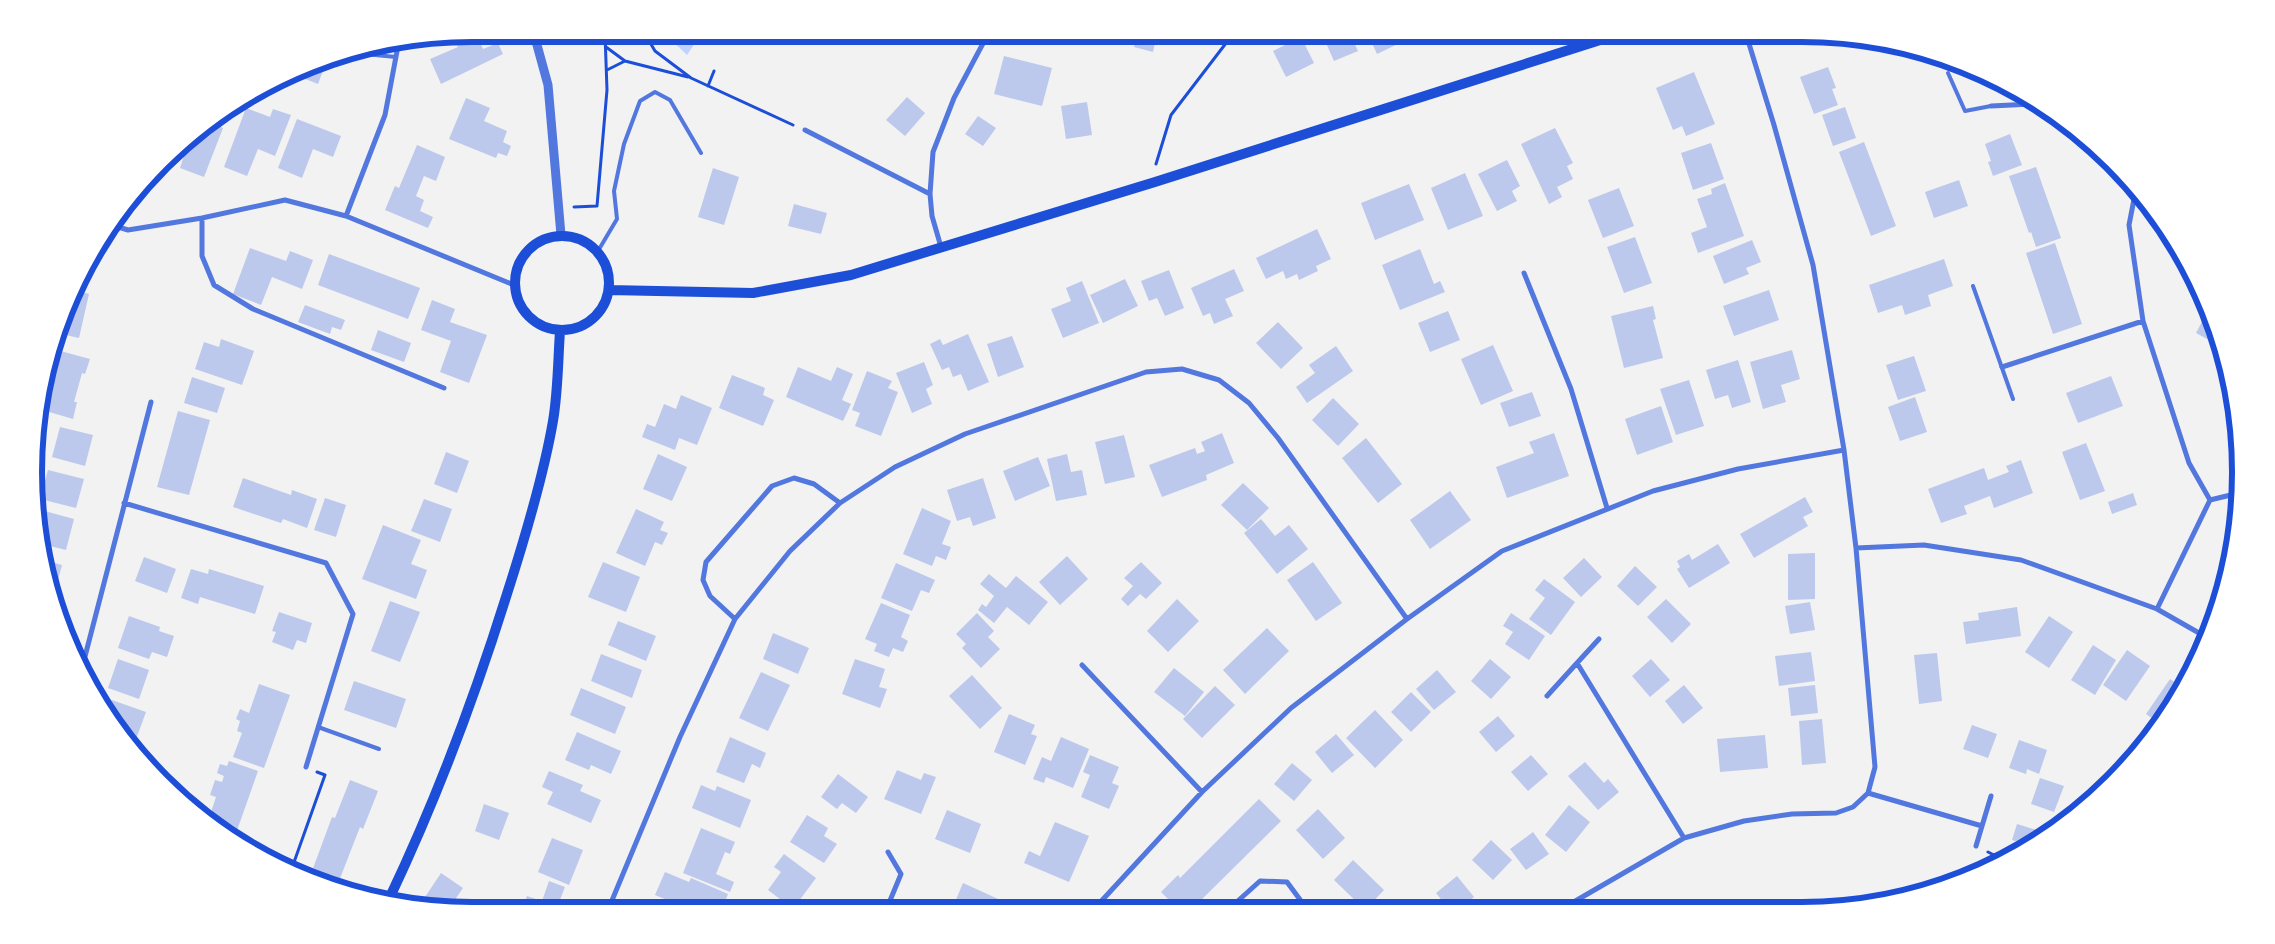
<svg xmlns="http://www.w3.org/2000/svg" width="2275" height="944" font-family="Literata,serif">
<style>
.water{fill:#bfd3fe}
.building{fill:#bdc9ec}
.lines{fill:none;stroke-linecap:round;stroke-linejoin:round}
.path{stroke:#1d4ed8;stroke-width:3}
.service{stroke:#5277de;stroke-width:4}
.minor{stroke:#5277de;stroke-width:5}
.tertiary{stroke:#5277de;stroke-width:9}
.secondary{stroke:#1d4ed8;stroke-width:10}
.rim{fill:none;stroke:#1d4ed8;stroke-width:6}
</style>
<rect width="100%" height="100%" fill="#f2f2f2"/>
<path class="water" d="M665,34H701L687,55Z"/>
<path class="building" d="M476,34L483,49L498,43L503,54L441,84L430,59L458,47L454,37Z
M1105,34H1157L1153,52L1134,47L1135,44L1125,42L1124,45L1104,41Z
M1181,34H1202L1185,42Z
M1322,34H1350L1358,51L1334,61Z
M1368,34H1399L1402,42L1377,54Z
M1301,37L1314,63L1286,77L1273,51Z
M1004,56L1052,68L1042,106L994,94Z
M326,59L327,60L318,84L293,74Z
M1828,67L1836,88L1832,89L1838,105L1814,114L1800,77Z
M1694,72L1715,124L1686,136L1682,126L1673,130L1656,88Z
M907,97L925,113L905,136L886,120Z
M466,98L490,108L484,121L507,131L503,142L511,146L507,156L498,153L496,158L449,139Z
M1087,102L1092,135L1066,139L1061,106Z
M1845,107L1856,138L1833,146L1822,115Z
M246,108L270,117L273,109L291,115L275,156L258,149L247,176L224,167Z
M978,116L996,128L983,146L965,134Z
M297,119L341,136L333,157L313,149L302,178L278,168Z
M211,123L223,128L204,177L180,168L190,137Z
M1555,128L1573,163L1567,166L1573,179L1557,187L1562,197L1549,204L1521,144Z
M2010,134L2022,165L1993,176L1988,162L1991,161L1985,144Z
M1864,142L1896,226L1871,236L1839,152Z
M1711,143L1724,179L1693,190L1681,153Z
M417,145L445,157L436,181L424,176L416,196L424,200L420,211L433,217L428,228L385,210L395,186L399,188Z
M1507,160L1520,186L1512,191L1517,201L1497,211L1478,174Z
M2036,167L2061,238L2036,247L2031,232L2029,233L2009,176Z
M713,168L739,177L724,225L698,217Z
M1465,173L1483,216L1448,230L1431,188Z
M1959,180L1968,206L1934,218L1925,192Z
M1725,183L1744,236L1698,253L1691,233L1707,227L1697,199L1712,194L1711,189Z
M1409,184L1424,220L1375,240L1361,203Z
M1619,188L1634,226L1603,238L1588,200Z
M794,204L827,213L821,234L788,226Z
M1317,229L1331,259L1316,266L1318,271L1299,280L1297,274L1286,279L1283,271L1266,279L1256,258Z
M1635,237L1652,283L1624,293L1607,247Z
M1752,240L1761,262L1746,268L1749,274L1724,284L1713,256Z
M2055,243L2082,324L2053,334L2026,253Z
M250,248L286,261L290,251L313,260L302,289L272,277L261,305L233,294Z
M1420,249L1434,284L1440,281L1445,292L1400,310L1382,265Z
M329,254L420,288L408,319L318,285Z
M1944,259L1953,286L1928,295L1931,306L1905,315L1902,305L1878,313L1869,285Z
M1234,269L1244,291L1225,299L1233,316L1214,324L1210,313L1203,316L1191,288Z
M1169,270L1184,308L1165,316L1157,298L1149,301L1141,281Z
M1125,279L1138,306L1103,323L1090,295Z
M1082,281L1099,323L1063,338L1051,309L1071,301L1066,288Z
M75,290L89,294L79,338L57,333Z
M1769,290L1779,320L1734,336L1723,306Z
M432,300L455,309L450,322L487,335L469,383L440,372L451,341L421,330Z
M305,305L345,320L341,330L332,327L330,334L298,322Z
M1653,306L1656,319L1653,320L1663,358L1624,368L1611,316Z
M2208,310L2218,336L2222,347L2196,333Z
M1448,311L1460,340L1430,352L1418,323Z
M1278,322L1303,348L1281,369L1256,343Z
M378,330L411,343L404,362L371,350Z
M968,334L989,382L968,391L961,374L953,377L949,367L942,370L930,344L940,339L943,345Z
M1012,336L1024,367L998,377L987,344Z
M221,339L254,351L242,385L195,369L204,342L219,347Z
M1493,345L1513,391L1481,405L1461,359Z
M1336,346L1353,371L1307,403L1296,387L1315,373L1309,365Z
M53,349L90,359L85,374L82,373L74,402H77L73,419L39,409Z
M1792,350L1800,379L1781,385L1786,402L1763,409L1750,362Z
M1914,356L1926,391L1898,400L1886,365Z
M1738,360L1751,402L1732,408L1728,395L1715,399L1706,370Z
M924,362L933,385L926,389L932,404L912,413L896,373Z
M798,367L831,381L837,367L853,374L842,400L851,404L843,421L786,397Z
M867,371L892,381L888,388L898,392L881,436L855,426L860,413L852,410Z
M2229,373L2232,392L2221,384Z
M732,375L765,388L763,395L774,400L763,426L719,408Z
M2111,376L2123,406L2078,423L2066,393Z
M192,377L225,388L217,413L184,403Z
M1689,380L1704,426L1676,435L1660,389Z
M1532,392L1541,416L1509,427L1500,403Z
M681,395L712,408L697,445L679,438L675,450L642,437L647,424L655,427L664,404L676,409Z
M1915,397L1927,432L1900,441L1888,407Z
M1333,398L1359,424L1338,446L1312,420Z
M1661,406L1673,442L1637,455L1625,419Z
M178,411L210,420L189,495L157,487Z
M60,427L93,435L85,466L52,457Z
M1222,433L1234,463L1206,475L1207,480L1162,497L1149,465L1195,448L1197,454L1205,451L1201,442Z
M1554,433L1569,476L1507,498L1496,467L1534,453L1529,442Z
M1124,435L1135,477L1105,484L1095,442Z
M1366,438L1402,484L1378,503L1342,458Z
M2086,443L2105,491L2080,500L2062,452Z
M446,452L469,461L457,493L434,484Z
M658,454L687,467L672,501L643,489Z
M1067,454L1071,472L1082,470L1087,495L1056,501L1047,459Z
M1038,457L1050,486L1015,501L1003,471Z
M2021,460L2033,493L1994,508L1990,496L1964,506L1967,514L1941,523L1928,489L1984,468L1988,480L2009,472L2006,466Z
M48,470L84,479L76,508L40,499Z
M243,478L291,495L292,490L317,499L307,528L283,519L281,523L233,507Z
M983,478L996,518L973,526L970,517L957,521L947,490Z
M1243,483L1269,508L1247,530L1221,505Z
M1450,491L1471,520L1430,549L1410,520Z
M2133,493L2137,505L2112,514L2108,502Z
M1805,497L1813,512L1803,517L1808,526L1754,558L1740,534Z
M325,498L346,505L336,537L314,530Z
M424,499L452,509L440,542L411,531Z
M922,508L951,521L942,544L951,547L946,560L936,556L932,566L903,554Z
M636,509L664,522L660,530L668,533L662,545L655,542L645,566L616,553Z
M41,510L74,519L66,550L42,544Z
M1261,519L1275,536L1289,525L1308,549L1277,574L1244,533Z
M383,525L421,540L411,564L427,570L416,599L362,579Z
M1718,544L1730,563L1689,588L1677,569L1680,567L1677,561L1689,554L1692,560Z
M1815,553V599L1788,600V554Z
M1067,556L1088,579L1060,605L1039,582Z
M144,557L176,569L167,593L135,581Z
M1584,558L1602,577L1581,597L1563,578Z
M43,560L62,565L54,595L44,562Z
M603,562L640,577L626,612L588,597Z
M1141,562L1162,583L1146,599L1140,594L1128,606L1121,599L1133,586L1124,578Z
M1313,562L1342,603L1316,621L1287,580Z
M896,563L935,580L929,593L921,590L912,611L881,598Z
M1635,566L1657,587L1638,606L1617,586Z
M191,569L208,574L209,569L264,586L255,614L200,597L198,604L181,598Z
M989,574L1006,588L1016,576L1048,602L1029,625L1007,607L994,623L978,610L982,604L986,607L994,596L980,584Z
M1544,579L1575,602L1551,635L1529,619L1545,598L1535,590Z
M1177,599L1199,621L1168,652L1147,631Z
M1666,599L1691,624L1672,643L1647,617Z
M390,601L420,612L400,662L371,651Z
M1810,602L1815,630L1790,634L1785,606Z
M881,603L910,615L901,637L908,641L903,652L893,648L889,657L874,651L877,644L865,639Z
M2017,607L2021,636L1966,644L1963,622L1979,620L1978,613Z
M279,612L312,623L306,643L297,640L293,650L272,642L276,632L272,631Z
M977,613L994,631L988,637L1000,649L981,668L962,648L966,644L956,634Z
M1511,613L1545,636L1529,660L1505,644L1513,632L1503,626Z
M129,616L160,627L159,631L174,636L167,657L152,652L149,659L118,648Z
M2049,616L2073,632L2049,668L2025,652Z
M618,621L656,636L646,661L608,645Z
M1267,628L1289,651L1245,694L1223,670Z
M773,633L809,648L798,674L763,659Z
M2093,645L2116,660L2095,695L2071,680Z
M2127,650L2150,666L2126,701L2103,685Z
M1811,652L1815,681L1779,686L1775,656Z
M1937,653L1942,701L1919,704L1914,655Z
M601,654L642,670L632,698L591,681Z
M118,659L149,670L139,699L108,688Z
M855,659L885,669L879,687L887,689L880,708L842,694Z
M1490,659L1511,677L1491,699L1471,681Z
M1651,659L1670,680L1650,697L1632,676Z
M1174,668L1204,692L1185,716L1154,692Z
M1437,670L1456,692L1434,710L1416,689Z
M761,672L790,685L768,731L739,718Z
M972,675L1002,708L980,729L949,696Z
M2170,679L2182,687L2168,715L2160,724L2146,714Z
M354,681L406,699L396,728L344,710Z
M259,684L290,695L264,768L233,757L242,733L237,731L240,721L236,719L240,709L249,713Z
M1684,685L1703,708L1683,724L1665,701Z
M1815,685L1818,713L1791,716L1788,688Z
M1215,686L1235,705L1202,738L1183,719Z
M581,688L626,707L615,734L570,715Z
M1411,692L1431,712L1411,732L1391,712Z
M109,699L146,712L135,742L107,715L104,710Z
M1375,710L1403,740L1375,768L1346,738Z
M1009,714L1035,725L1031,734L1037,736L1025,765L994,752Z
M1498,716L1515,736L1496,752L1479,732Z
M1822,719L1826,763L1802,765L1799,721Z
M1972,725L1997,734L1988,758L1963,749Z
M577,732L621,751L611,774L591,765L589,770L565,760Z
M1336,734L1354,755L1332,773L1315,752Z
M1765,735L1768,768L1720,772L1717,739Z
M730,737L766,753L760,768L752,764L744,783L716,772Z
M1061,737L1089,749L1073,788L1046,777L1044,783L1033,779L1042,757L1051,761Z
M2019,740L2047,750L2039,774L2027,769L2026,774L2009,768Z
M1090,755L1119,767L1112,783L1119,786L1109,809L1081,797L1090,775L1083,772Z
M1531,755L1548,774L1528,791L1511,772Z
M229,761L258,771L235,836L208,821L216,797L210,795L215,780L222,782L224,776L217,773L220,764L227,766Z
M1585,762L1604,783L1608,779L1619,792L1598,810L1568,776Z
M1292,763L1312,780L1294,801L1274,784Z
M897,770L921,780L924,773L936,777L921,814L884,799Z
M549,771L583,785L580,791L601,800L591,823L547,804L553,792L542,787Z
M838,774L868,797L856,813L842,803L837,809L821,797Z
M2040,778L2064,786L2054,812L2031,804Z
M350,780L378,791L363,829L360,827L339,881L312,871L332,817L335,818Z
M701,785L715,791L717,786L751,800L740,828L692,808Z
M1259,799L1281,821L1193,908H1177L1161,892L1178,875L1180,878Z
M484,804L509,813L499,840L475,831Z
M1569,805L1590,822L1566,852L1545,835Z
M1318,809L1345,838L1323,859L1296,830Z
M947,810L981,824L970,853L935,839Z
M807,815L828,828L824,836L837,844L824,863L790,842Z
M1055,822L1089,836L1069,882L1024,863L1029,851L1040,856Z
M2017,824L2043,832L2015,849L2018,842L2012,840Z
M701,828L735,842L730,854L725,852L716,874L734,882L730,892L683,873Z
M1533,832L1549,854L1526,870L1510,849Z
M552,838L583,850L569,885L538,872Z
M1491,840L1512,860L1493,880L1472,860Z
M784,854L816,878L793,909L768,890L781,872L774,867Z
M1353,860L1384,890L1367,908H1363L1334,880Z
M665,872L689,882L691,878L728,894L722,910L709,905L707,910H691L655,895Z
M441,873L463,888L450,907L427,903L423,900Z
M1457,876L1474,897L1461,908H1448L1436,893Z
M549,881L565,887L556,910H521L527,896L542,901Z
M963,883L996,898L1022,909H952Z"/>
<g class="lines">
<path class="path" d="M645,34L655,51L691,78L793,125
M606,47L625,61L688,77
M607,70L625,61
M708,86L714,71
M1156,164L1171,115L1233,34
M597,206L607,90L605,34
M574,207L597,206
M1988,852L2000,858
M297,869L293,865L325,775L317,772"/>
<path class="service" d="M354,53L396,57
M1948,73L1965,111L1991,106
M598,251L617,219L614,191L624,144L640,101L655,92L670,100L701,153
M1973,286L2013,399
M318,727L379,749"/>
<path class="minor" d="M1746,34L1774,125L1813,265L1844,450L1856,548L1875,767L1868,793
M1991,106L2032,104L2043,107
M805,130L930,194
M2136,189L2129,225L2143,321L2189,463L2210,500
M346,216L385,115L398,46
M202,218V256L214,285L253,309L444,388
M115,226L128,230L202,218L285,200L346,216L514,285
M941,247L932,216L930,194L933,152L954,98L988,34
M1524,273L1571,389L1607,508
M2002,367L2143,321
M2210,500L2239,493
M124,503L326,563L353,614L306,767
M1856,548L1924,545L2021,560L2157,609L2206,637
M2157,609L2210,500
M735,619L710,596L703,580L706,562L772,486L794,478L814,484L840,503
M1577,663L1599,639
M1082,665L1202,792
M82,668L151,402
M1547,696L1577,663L1684,838
M1868,793L1982,826L1991,796
M1976,846L1982,826
M888,852L901,874L889,903L897,909
M1565,907L1684,838L1744,821L1792,814L1836,813L1853,807L1868,793
M1230,908L1260,881L1287,882L1304,905L1303,908
M884,909L889,903
M1094,909L1202,792L1291,708L1407,619L1502,551L1653,491L1738,469L1844,450
M608,910L680,737L735,619L790,551L840,503L895,467L965,434L1146,372L1182,369L1219,380L1249,403L1278,438L1407,619"/>
<path class="tertiary" d="M534,34L548,85L561,235"/>
<path class="secondary" d="M515 283a47 47 0 1 1 94 0a47 47 0 1 1-94 0Z
M609,290L753,293L851,275L1155,182L1619,34
M390,897C436,800 474,699 506,597C524,541 543,479 553,421C558,392 558,360 560,331"/>
</g>
<path d="M0 0H2275V944H0ZM472 42H1802A430 430 0 0 1 2232 472V472A430 430 0 0 1 1802 902H472A430 430 0 0 1 42 472V472A430 430 0 0 1 472 42Z" fill="#fff" fill-rule="evenodd"/>
<path class="rim" d="M472 42H1802A430 430 0 0 1 2232 472V472A430 430 0 0 1 1802 902H472A430 430 0 0 1 42 472V472A430 430 0 0 1 472 42Z"/>
</svg>
